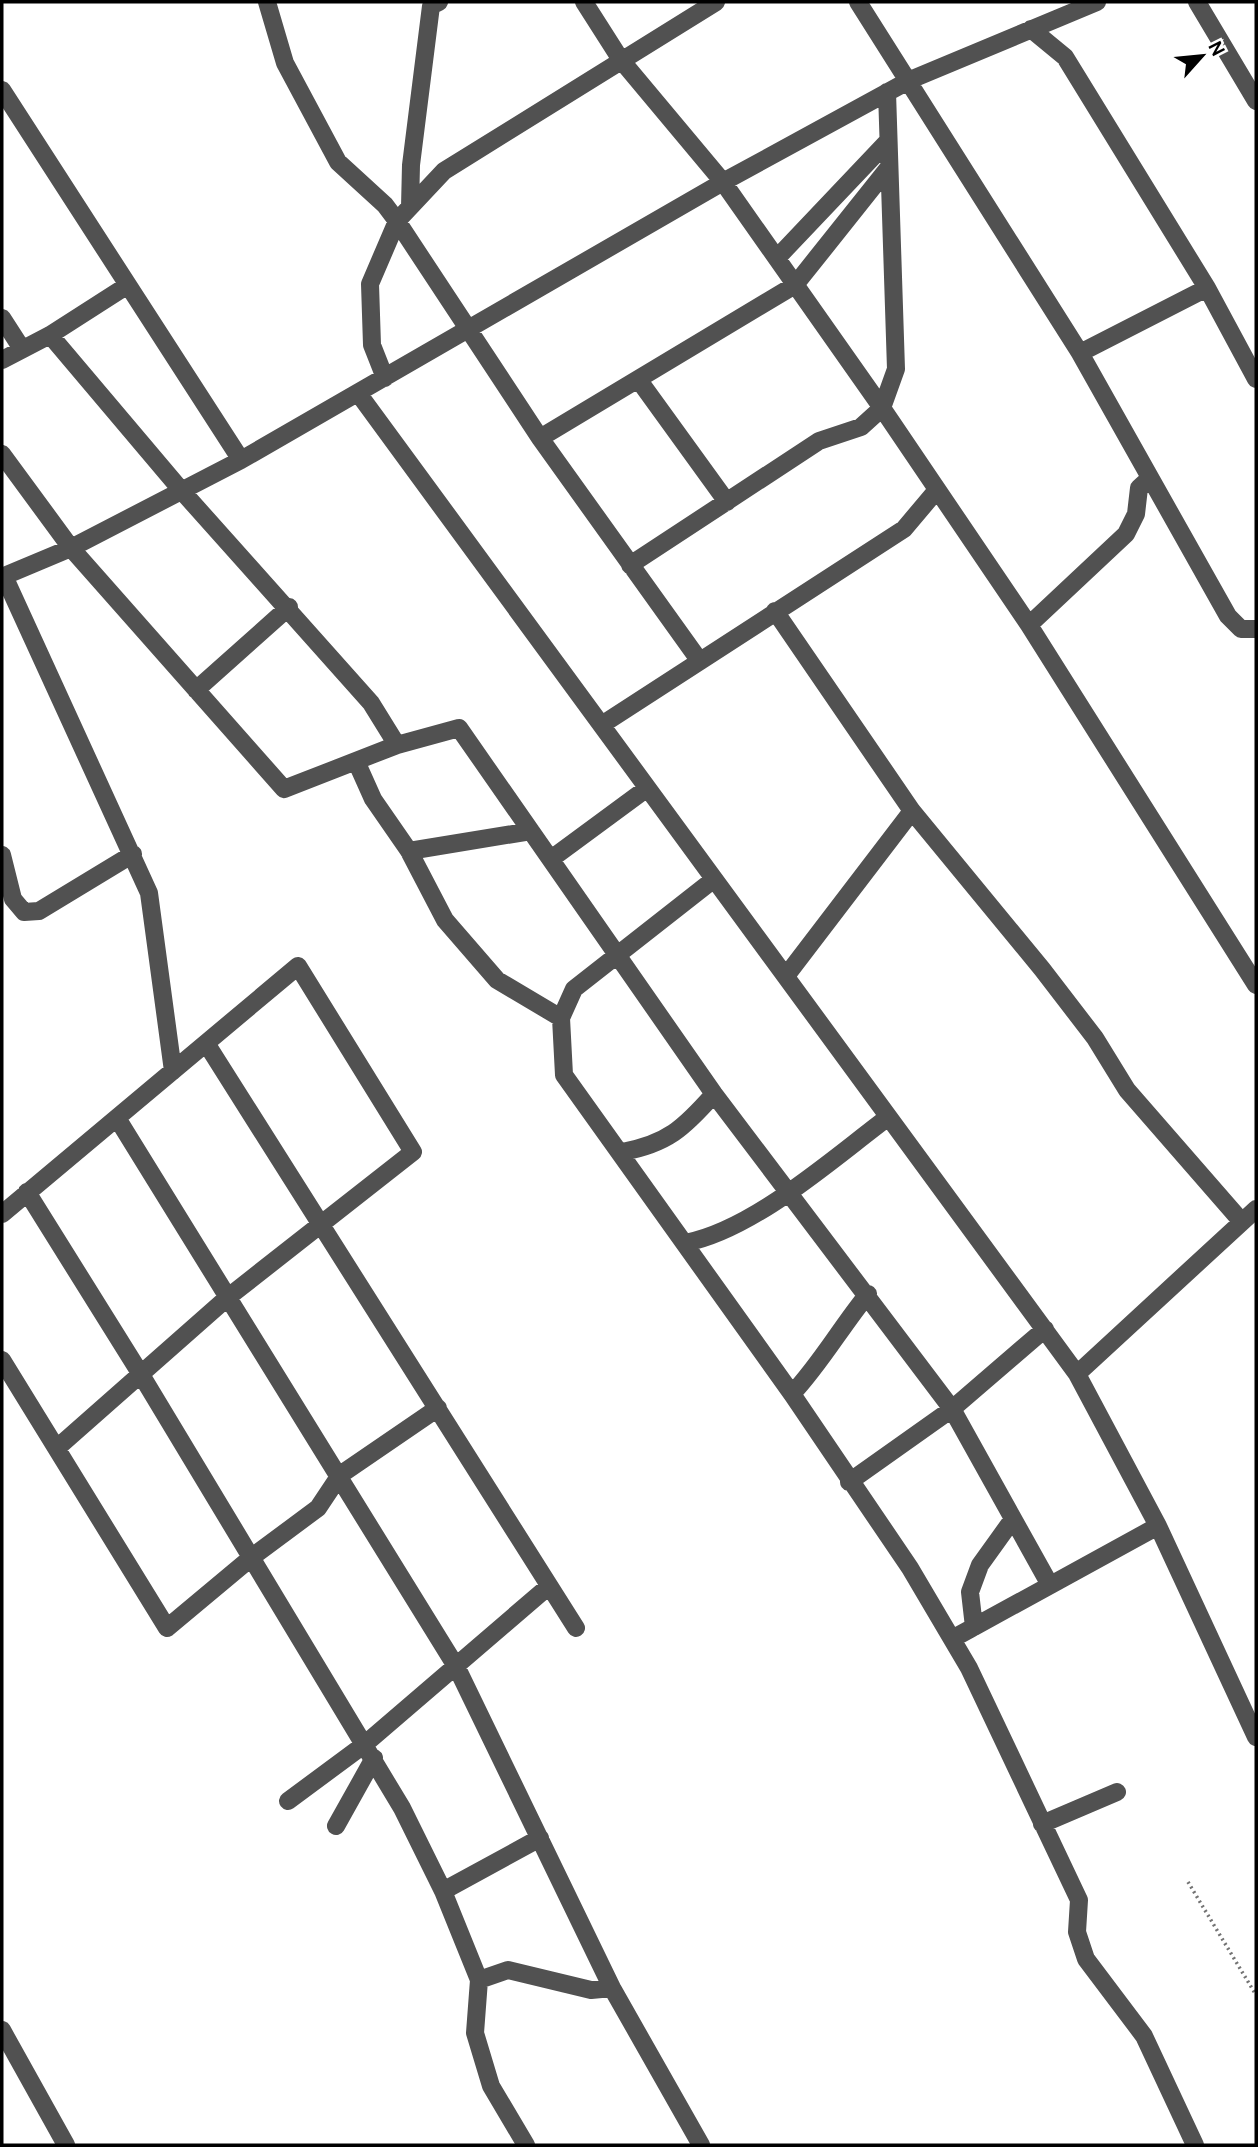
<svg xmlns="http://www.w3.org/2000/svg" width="1258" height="2147" font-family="Cabin,sans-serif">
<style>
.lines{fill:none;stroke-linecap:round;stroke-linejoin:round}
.path{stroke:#737373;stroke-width:3.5;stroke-dasharray:2 3.5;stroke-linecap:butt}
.minor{stroke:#515151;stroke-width:18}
</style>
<rect width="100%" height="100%" fill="#fff"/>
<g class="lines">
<path class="path" d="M1188,1882L1256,1995"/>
<path class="minor" d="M267,2L285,63L338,162L385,205L397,221L540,438L699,660
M584,2L621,60L723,182L882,408L1029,625L1256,985
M858,2L1080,353L1228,616L1241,629H1256
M1197,2L1256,101
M1031,29L1065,57L1207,288L1256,379
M2,90L241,460
M410,207L411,165L431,6L439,2
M777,258L888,141
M2,318L22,349
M50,335L181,490L371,703L397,745
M1080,353L1207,288
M2,360L50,335L128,285
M385,378L372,345L370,284L397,221L444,171L716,2
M638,379L727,502
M358,393L1077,1374L1158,1526L1256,1737
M540,438L795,285L889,167
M2,454L71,548L284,789L397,745L459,728L714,1094L952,1409L1050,1585
M630,565L819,441L861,427L882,408L896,369L887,92
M4,576L149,893L173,1071
M2,577L71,548L241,460L723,182L910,80L1097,2
M775,611L912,811L1042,969L1095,1038L1127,1090L1242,1222
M1029,625L1126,534L1136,514L1139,488L1150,478
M196,690L289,607
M603,724L904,529L936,491
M356,761L373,799L409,851L445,920L497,980L561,1018
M409,851L531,831
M2,855L13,899L24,912L39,911L133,854
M551,859L646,789
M713,880L574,989L561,1018L564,1075L792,1394L910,1568L969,1668L1079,1900L1077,1932L1086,1959L1144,2036L1195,2145
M786,976L912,811
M206,1043L576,1628
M117,1118L457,1668L612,1988L701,2145
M622,1152C667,1144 684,1128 714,1094
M27,1192L140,1373L402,1808L443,1891L479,1980L475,2033L491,2086L526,2145
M2,1214L298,966L413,1152L227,1298L57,1448
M685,1243C753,1230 831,1160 887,1118
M2,1360L167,1628L252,1557L318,1508L340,1475L438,1408
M1077,1374L1256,1209
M792,1394C821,1363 841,1327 868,1294
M849,1482L952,1409L1045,1329
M974,1627L970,1592L980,1565L1013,1519
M952,1639L1158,1526
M288,1801L365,1744L549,1586
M1042,1824L1117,1792
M336,1826L374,1758
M443,1891L540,1838
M479,1980L508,1970L591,1990L612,1988
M2,2030L66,2145"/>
</g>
<rect width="1258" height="2147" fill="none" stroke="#000000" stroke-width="7"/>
<g transform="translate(1202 56) rotate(63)" stroke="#ffffff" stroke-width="5" paint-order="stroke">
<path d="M0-5L12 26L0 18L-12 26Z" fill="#000000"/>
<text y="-10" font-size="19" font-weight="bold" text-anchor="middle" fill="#000000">N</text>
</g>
</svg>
